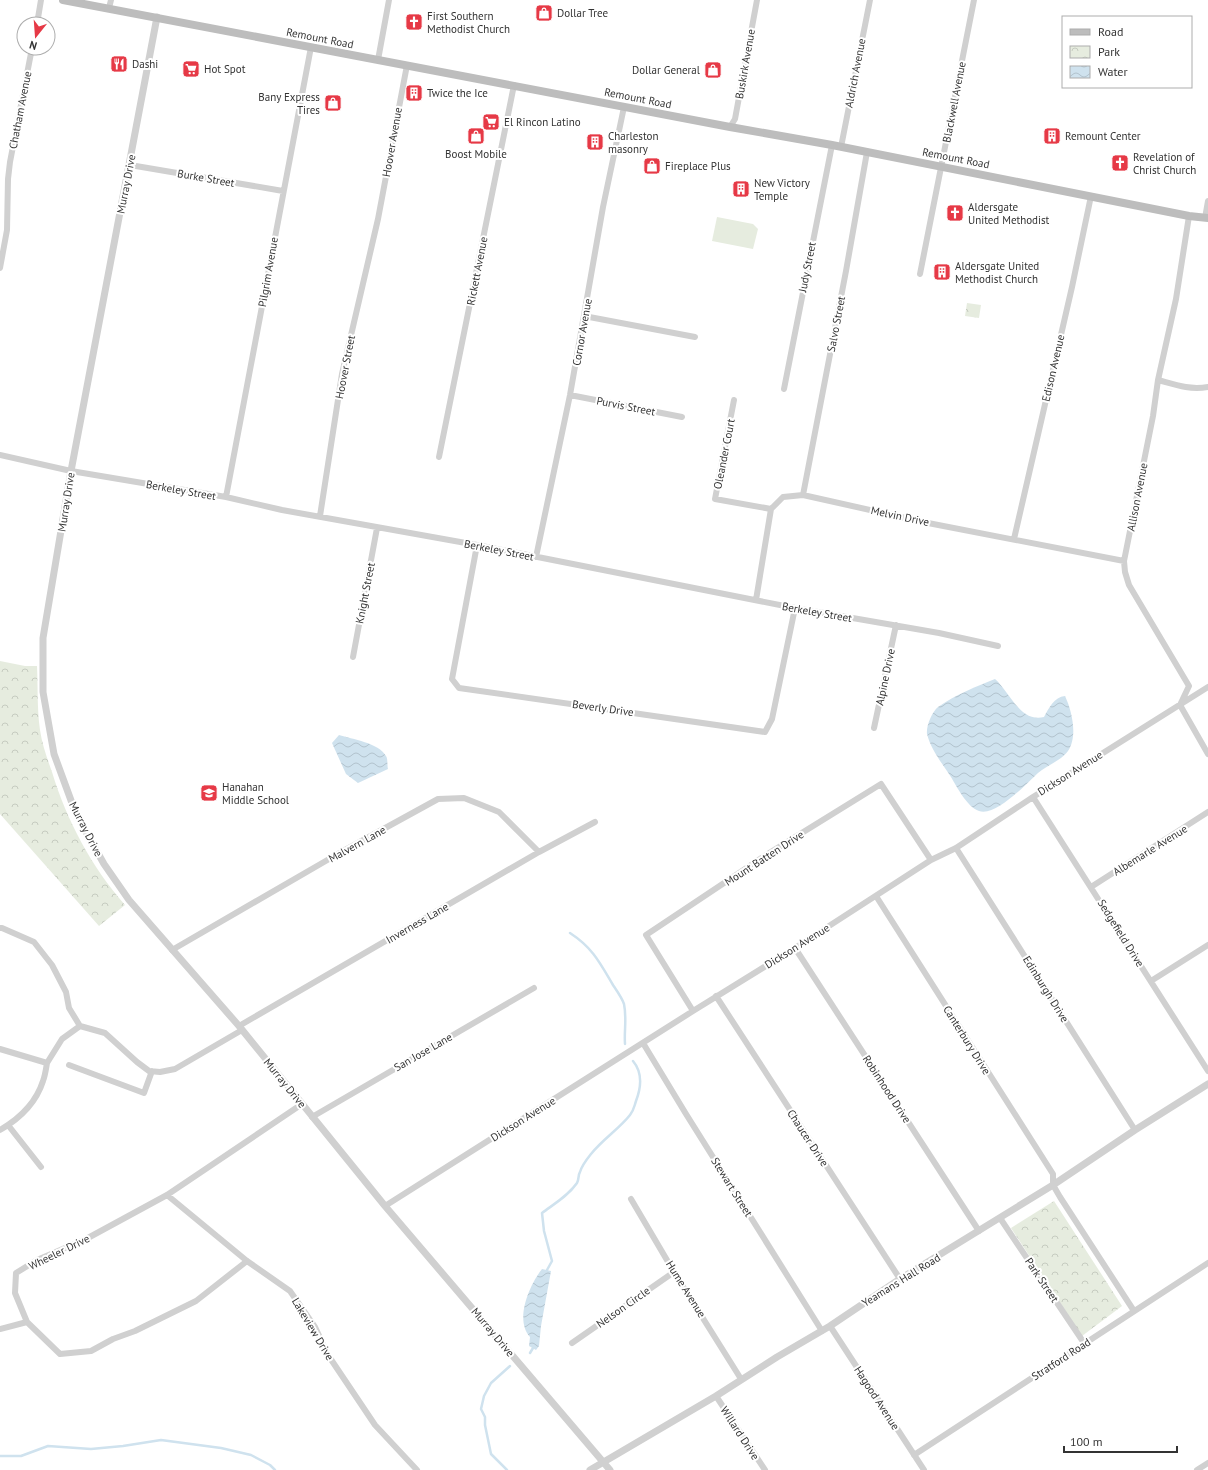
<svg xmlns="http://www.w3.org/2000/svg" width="1208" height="1470" font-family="'PT Sans',sans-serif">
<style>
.grass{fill:#e6ecdf}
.park{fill:url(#park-crowns)}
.water{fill:url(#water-waves)}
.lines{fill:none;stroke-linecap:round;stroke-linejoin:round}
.stream{stroke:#cfe2ee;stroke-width:2.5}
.minor{stroke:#d0d0d0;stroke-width:6}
.tertiary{stroke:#d0d0d0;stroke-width:7}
.secondary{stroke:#bdbdbd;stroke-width:8}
.labels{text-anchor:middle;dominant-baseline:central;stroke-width:4;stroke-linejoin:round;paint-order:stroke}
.poi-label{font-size:11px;fill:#333;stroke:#fff;text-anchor:start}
.street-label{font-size:11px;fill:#333;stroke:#fff}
</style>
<defs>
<pattern id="park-crowns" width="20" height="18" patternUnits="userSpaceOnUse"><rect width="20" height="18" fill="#e6ecdf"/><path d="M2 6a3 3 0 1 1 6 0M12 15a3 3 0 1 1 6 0" fill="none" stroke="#c6cbc0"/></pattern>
<pattern id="water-waves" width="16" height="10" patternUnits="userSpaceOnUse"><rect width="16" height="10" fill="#cfe2ee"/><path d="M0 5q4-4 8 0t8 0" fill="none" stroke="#b2c2cd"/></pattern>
</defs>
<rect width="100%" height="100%" fill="#fff"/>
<path class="grass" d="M717 217 753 224 758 229 753 249 712 241Z"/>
<path class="park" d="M967 303 981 305 979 318 965 316Z
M0 661 25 666H37C38 687 37 709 40 730 42 744 47 758 52 772 67 821 91 866 125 905L99 926 0 814Z
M1054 1201 1122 1306 1082 1336 1011 1228Z"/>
<path class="water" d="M995 679C1010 692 1020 723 1044 717 1049 708 1054 697 1065 696 1072 711 1078 736 1068 751 1062 760 1046 766 1038 773 1027 783 996 817 979 811 967 807 957 787 951 777 942 763 931 750 927 734 926 726 932 712 938 707 955 695 977 686 995 679Z
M339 735C352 739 379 743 386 756 388 759 387 765 388 769L358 783 346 774 332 743Z
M542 1269 551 1271 541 1326 539 1346 536 1350 529 1346 530 1337C514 1320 530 1284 542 1269Z"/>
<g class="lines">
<path class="stream" d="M570 933C593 948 600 963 613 985 617 991 622 998 624 1004 627 1018 624 1031 625 1044
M547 1270 552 1261 544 1231 542 1213C554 1204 568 1196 577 1183 579 1180 578 1175 580 1172 582 1165 587 1159 591 1154 603 1139 619 1129 630 1115 634 1110 634 1107 636 1101 641 1088 643 1073 633 1061
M530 1353 533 1348
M0 1456H21L48 1446 91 1449 123 1446 161 1440 221 1448 251 1455 270 1465 275 1470
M507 1470 491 1454 485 1425V1417L481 1409 484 1396 491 1383 510 1366"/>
<path class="minor" d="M109 8 111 0
M37 24 41 0
M378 60 389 0
M730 127 735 119 757 0
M841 147 870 0
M130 165 283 191
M1189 216 1176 299 1158 380 1153 416 1124 561 1125 572 1129 585 1189 686 1180 705 1208 754
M1205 218 1208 201
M0 268 7 230 8 179 10 162 32 48
M920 274 974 0
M584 316 695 337
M1158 380C1176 385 1189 390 1208 387
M784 389 832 145
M570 395 682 417
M734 400 715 499 771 509
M0 455 71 471 226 497 282 510 477 545 795 608 939 633 998 646
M439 457 514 85
M803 495 846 271 867 152
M226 497 311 47
M320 516 342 374 378 219 407 65
M1014 539 1072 287 1091 196
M477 545 452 679 459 688 765 732 772 719 795 608
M536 557 570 395 603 207 624 107
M756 600 771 509 783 497 803 495 928 523 1124 561
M353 657 377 528
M874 728 896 625
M1033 797 1208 1071
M956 848 1135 1130
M1091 887 1208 812
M876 896 1053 1174V1185L1060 1197 1134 1311
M0 928H2L34 942 52 965 66 992 69 1008 80 1026 105 1033 137 1062 149 1071 160 1072 175 1069 242 1030
M795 948 979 1231
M172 950 336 855 438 799 464 798 499 812 539 852
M1151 981 1208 945
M716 996 900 1279
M693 1011 646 935 763 857 881 784 931 860
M239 1026 539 852 595 822
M643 1043 686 1114 822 1331
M0 1049 47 1063C46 1069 45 1076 43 1081 36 1103 19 1119 0 1130
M47 1063 62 1039 80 1026
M69 1065 144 1093 152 1071
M312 1117 534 988
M8 1125 41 1167
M167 1195 247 1261 290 1291 315 1327 328 1355 375 1425 417 1470
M631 1199 674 1272 741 1379
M385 1206 693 1011 795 948 931 860 956 848 1033 797 1208 687
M1000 1218 1084 1343
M247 1261 196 1301 135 1331 113 1339 91 1351 60 1354 27 1322 15 1293 16 1273 37 1260 86 1239 167 1195 302 1104
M830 1326 924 1470
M0 1329 27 1322
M572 1343 674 1272
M716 1396 765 1470
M914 1455 1208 1263
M1197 1470 1208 1463"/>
<path class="tertiary" d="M157 17 71 471 43 638V692L54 754 76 814 104 864 129 900 239 1026 385 1206 610 1470
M590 1470 716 1396 777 1357 830 1326 900 1279 1053 1185 1135 1130 1208 1084"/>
<path class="secondary" d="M63 0 730 127 832 145 1189 216 1208 218"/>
</g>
<defs>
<g id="shop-square" transform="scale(0.9)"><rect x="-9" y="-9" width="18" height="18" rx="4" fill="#e63946" stroke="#fff"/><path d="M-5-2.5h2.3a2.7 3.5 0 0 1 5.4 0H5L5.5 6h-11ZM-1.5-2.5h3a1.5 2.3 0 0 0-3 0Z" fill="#fff"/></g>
<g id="church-square" transform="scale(0.9)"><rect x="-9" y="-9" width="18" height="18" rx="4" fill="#e63946" stroke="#fff"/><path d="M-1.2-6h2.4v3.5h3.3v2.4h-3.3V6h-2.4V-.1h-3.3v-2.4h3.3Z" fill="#fff"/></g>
<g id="restaurant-square" transform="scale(0.9)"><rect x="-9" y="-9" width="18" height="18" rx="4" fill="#e63946" stroke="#fff"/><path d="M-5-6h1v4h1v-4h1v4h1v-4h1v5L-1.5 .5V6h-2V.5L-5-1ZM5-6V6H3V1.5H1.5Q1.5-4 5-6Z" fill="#fff"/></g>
<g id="supermarket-square" transform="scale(0.9)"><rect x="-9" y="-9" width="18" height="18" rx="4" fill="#e63946" stroke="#fff"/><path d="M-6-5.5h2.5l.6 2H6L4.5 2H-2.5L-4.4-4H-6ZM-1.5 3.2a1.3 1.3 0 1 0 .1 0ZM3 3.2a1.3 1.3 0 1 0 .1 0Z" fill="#fff"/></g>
<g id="building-square" transform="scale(0.9)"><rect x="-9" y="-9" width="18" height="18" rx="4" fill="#e63946" stroke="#fff"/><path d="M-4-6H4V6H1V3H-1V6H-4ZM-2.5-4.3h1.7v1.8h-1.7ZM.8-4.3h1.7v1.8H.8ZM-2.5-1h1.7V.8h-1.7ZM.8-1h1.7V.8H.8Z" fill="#fff"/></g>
<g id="school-square" transform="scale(0.9)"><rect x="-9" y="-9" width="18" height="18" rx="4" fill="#e63946" stroke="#fff"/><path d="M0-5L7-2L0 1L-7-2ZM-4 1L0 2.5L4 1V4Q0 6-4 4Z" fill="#fff"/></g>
</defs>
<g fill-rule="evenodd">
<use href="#shop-square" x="544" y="13"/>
<use href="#church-square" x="414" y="22"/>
<use href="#restaurant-square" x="119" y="64"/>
<use href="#supermarket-square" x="191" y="69"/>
<use href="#shop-square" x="713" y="70"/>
<use href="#building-square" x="414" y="93"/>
<use href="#shop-square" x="333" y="103"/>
<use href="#supermarket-square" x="491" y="122"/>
<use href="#shop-square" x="476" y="136"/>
<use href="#building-square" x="1052" y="136"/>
<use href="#building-square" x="595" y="142"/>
<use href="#church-square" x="1120" y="163"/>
<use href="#shop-square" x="652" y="166"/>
<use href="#building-square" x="741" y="189"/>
<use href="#church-square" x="955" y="213"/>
<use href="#building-square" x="942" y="272"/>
<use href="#school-square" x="209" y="793"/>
</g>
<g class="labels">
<g class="poi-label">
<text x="557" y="13">Dollar Tree</text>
<text x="427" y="16">First Southern<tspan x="427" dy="13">Methodist Church</tspan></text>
<text x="132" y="64">Dashi</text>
<text x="204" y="69">Hot Spot</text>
<text x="700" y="70" text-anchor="end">Dollar General</text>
<text x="427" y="93">Twice the Ice</text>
<text x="320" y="97" text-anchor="end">Bany Express<tspan x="320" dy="13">Tires</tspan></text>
<text x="504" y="122">El Rincon Latino</text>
<text x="608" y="136">Charleston<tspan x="608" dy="13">masonry</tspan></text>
<text x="1065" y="136">Remount Center</text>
<text x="476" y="154" text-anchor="middle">Boost Mobile</text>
<text x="1133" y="157">Revelation of<tspan x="1133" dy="13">Christ Church</tspan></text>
<text x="665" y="166">Fireplace Plus</text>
<text x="754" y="183">New Victory<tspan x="754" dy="13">Temple</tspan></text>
<text x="968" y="207">Aldersgate<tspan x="968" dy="13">United Methodist</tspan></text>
<text x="955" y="266">Aldersgate United<tspan x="955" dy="13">Methodist Church</tspan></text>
<text x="222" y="787">Hanahan<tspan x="222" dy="13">Middle School</tspan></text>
</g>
<g class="street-label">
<text transform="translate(320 38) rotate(11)">Remount Road</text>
<text transform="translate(745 64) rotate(-80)">Buskirk Avenue</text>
<text transform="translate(855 73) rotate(-79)">Aldrich Avenue</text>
<text transform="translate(638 98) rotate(11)">Remount Road</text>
<text transform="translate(954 102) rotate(-79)">Blackwell Avenue</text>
<text transform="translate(20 110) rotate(-79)">Chatham Avenue</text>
<text transform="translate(392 142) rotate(-80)">Hoover Avenue</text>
<text transform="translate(956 158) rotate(11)">Remount Road</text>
<text transform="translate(206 178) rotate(10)">Burke Street</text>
<text transform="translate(126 184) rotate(-79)">Murray Drive</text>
<text transform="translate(807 267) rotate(-79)">Judy Street</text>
<text transform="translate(477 271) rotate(-79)">Rickett Avenue</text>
<text transform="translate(268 272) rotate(-80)">Pilgrim Avenue</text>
<text transform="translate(836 324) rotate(-79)">Salvo Street</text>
<text transform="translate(582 332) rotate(-80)">Cornor Avenue</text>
<text transform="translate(345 367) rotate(-79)">Hoover Street</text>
<text transform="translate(1053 368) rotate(-77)">Edison Avenue</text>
<text transform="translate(626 406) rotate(11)">Purvis Street</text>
<text transform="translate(724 454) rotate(-79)">Oleander Court</text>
<text transform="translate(181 490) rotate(10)">Berkeley Street</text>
<text transform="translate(1137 497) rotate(-79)">Allison Avenue</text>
<text transform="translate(66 502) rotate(-81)">Murray Drive</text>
<text transform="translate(900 516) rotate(12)">Melvin Drive</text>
<text transform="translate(499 550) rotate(11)">Berkeley Street</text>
<text transform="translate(365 593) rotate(-79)">Knight Street</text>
<text transform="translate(817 612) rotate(10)">Berkeley Street</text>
<text transform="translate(885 677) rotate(-78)">Alpine Drive</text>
<text transform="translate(603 708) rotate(8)">Beverly Drive</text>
<text transform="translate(1070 773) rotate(-32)">Dickson Avenue</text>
<text transform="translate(86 829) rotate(63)">Murray Drive</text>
<text transform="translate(357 844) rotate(-29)">Malvern Lane</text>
<text transform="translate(1150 850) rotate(-32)">Albemarle Avenue</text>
<text transform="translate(764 858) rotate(-33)">Mount Batten Drive</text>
<text transform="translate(417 923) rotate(-30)">Inverness Lane</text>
<text transform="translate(1121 933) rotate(58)">Sedgefield Drive</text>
<text transform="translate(797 946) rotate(-32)">Dickson Avenue</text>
<text transform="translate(1046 989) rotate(58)">Edinburgh Drive</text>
<text transform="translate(967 1040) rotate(58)">Canterbury Drive</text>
<text transform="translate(423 1052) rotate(-30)">San Jose Lane</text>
<text transform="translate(285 1083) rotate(51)">Murray Drive</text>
<text transform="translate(887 1089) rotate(57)">Robinhood Drive</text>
<text transform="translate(523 1119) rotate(-32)">Dickson Avenue</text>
<text transform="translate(808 1138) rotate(57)">Chaucer Drive</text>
<text transform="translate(732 1187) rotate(58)">Stewart Street</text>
<text transform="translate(59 1252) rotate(-26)">Wheeler Drive</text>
<text transform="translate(901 1280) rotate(-32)">Yeamans Hall Road</text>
<text transform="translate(1042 1280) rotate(56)">Park Street</text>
<text transform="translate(686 1289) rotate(58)">Hume Avenue</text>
<text transform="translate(623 1307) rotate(-35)">Nelson Circle</text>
<text transform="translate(313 1329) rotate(59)">Lakeview Drive</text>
<text transform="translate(493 1332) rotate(50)">Murray Drive</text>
<text transform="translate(1061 1359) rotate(-33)">Stratford Road</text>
<text transform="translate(877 1398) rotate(57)">Hagood Avenue</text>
<text transform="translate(740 1433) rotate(57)">Willard Drive</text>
</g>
</g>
<rect x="1062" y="16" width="130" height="72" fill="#ffffff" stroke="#adadad"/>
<rect x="1070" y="29" width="20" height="6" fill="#bdbdbd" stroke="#adadad"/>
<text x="1098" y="36" font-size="12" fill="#333333">Road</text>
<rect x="1070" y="46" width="20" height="12" fill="url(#park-crowns)" stroke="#adadad"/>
<text x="1098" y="56" font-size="12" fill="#333333">Park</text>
<rect x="1070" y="66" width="20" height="12" fill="url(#water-waves)" stroke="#adadad"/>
<text x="1098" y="76" font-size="12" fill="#333333">Water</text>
<g transform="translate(36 36) rotate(197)"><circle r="19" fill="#ffffff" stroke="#adadad"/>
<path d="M0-3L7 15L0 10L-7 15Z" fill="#e63946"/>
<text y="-6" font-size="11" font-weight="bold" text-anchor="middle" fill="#333333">N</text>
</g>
<path d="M1064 1446v6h113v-6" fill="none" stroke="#333333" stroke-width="2"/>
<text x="1070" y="1446" font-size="12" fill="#333333" stroke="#ffffff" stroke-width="3" paint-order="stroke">100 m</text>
</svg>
